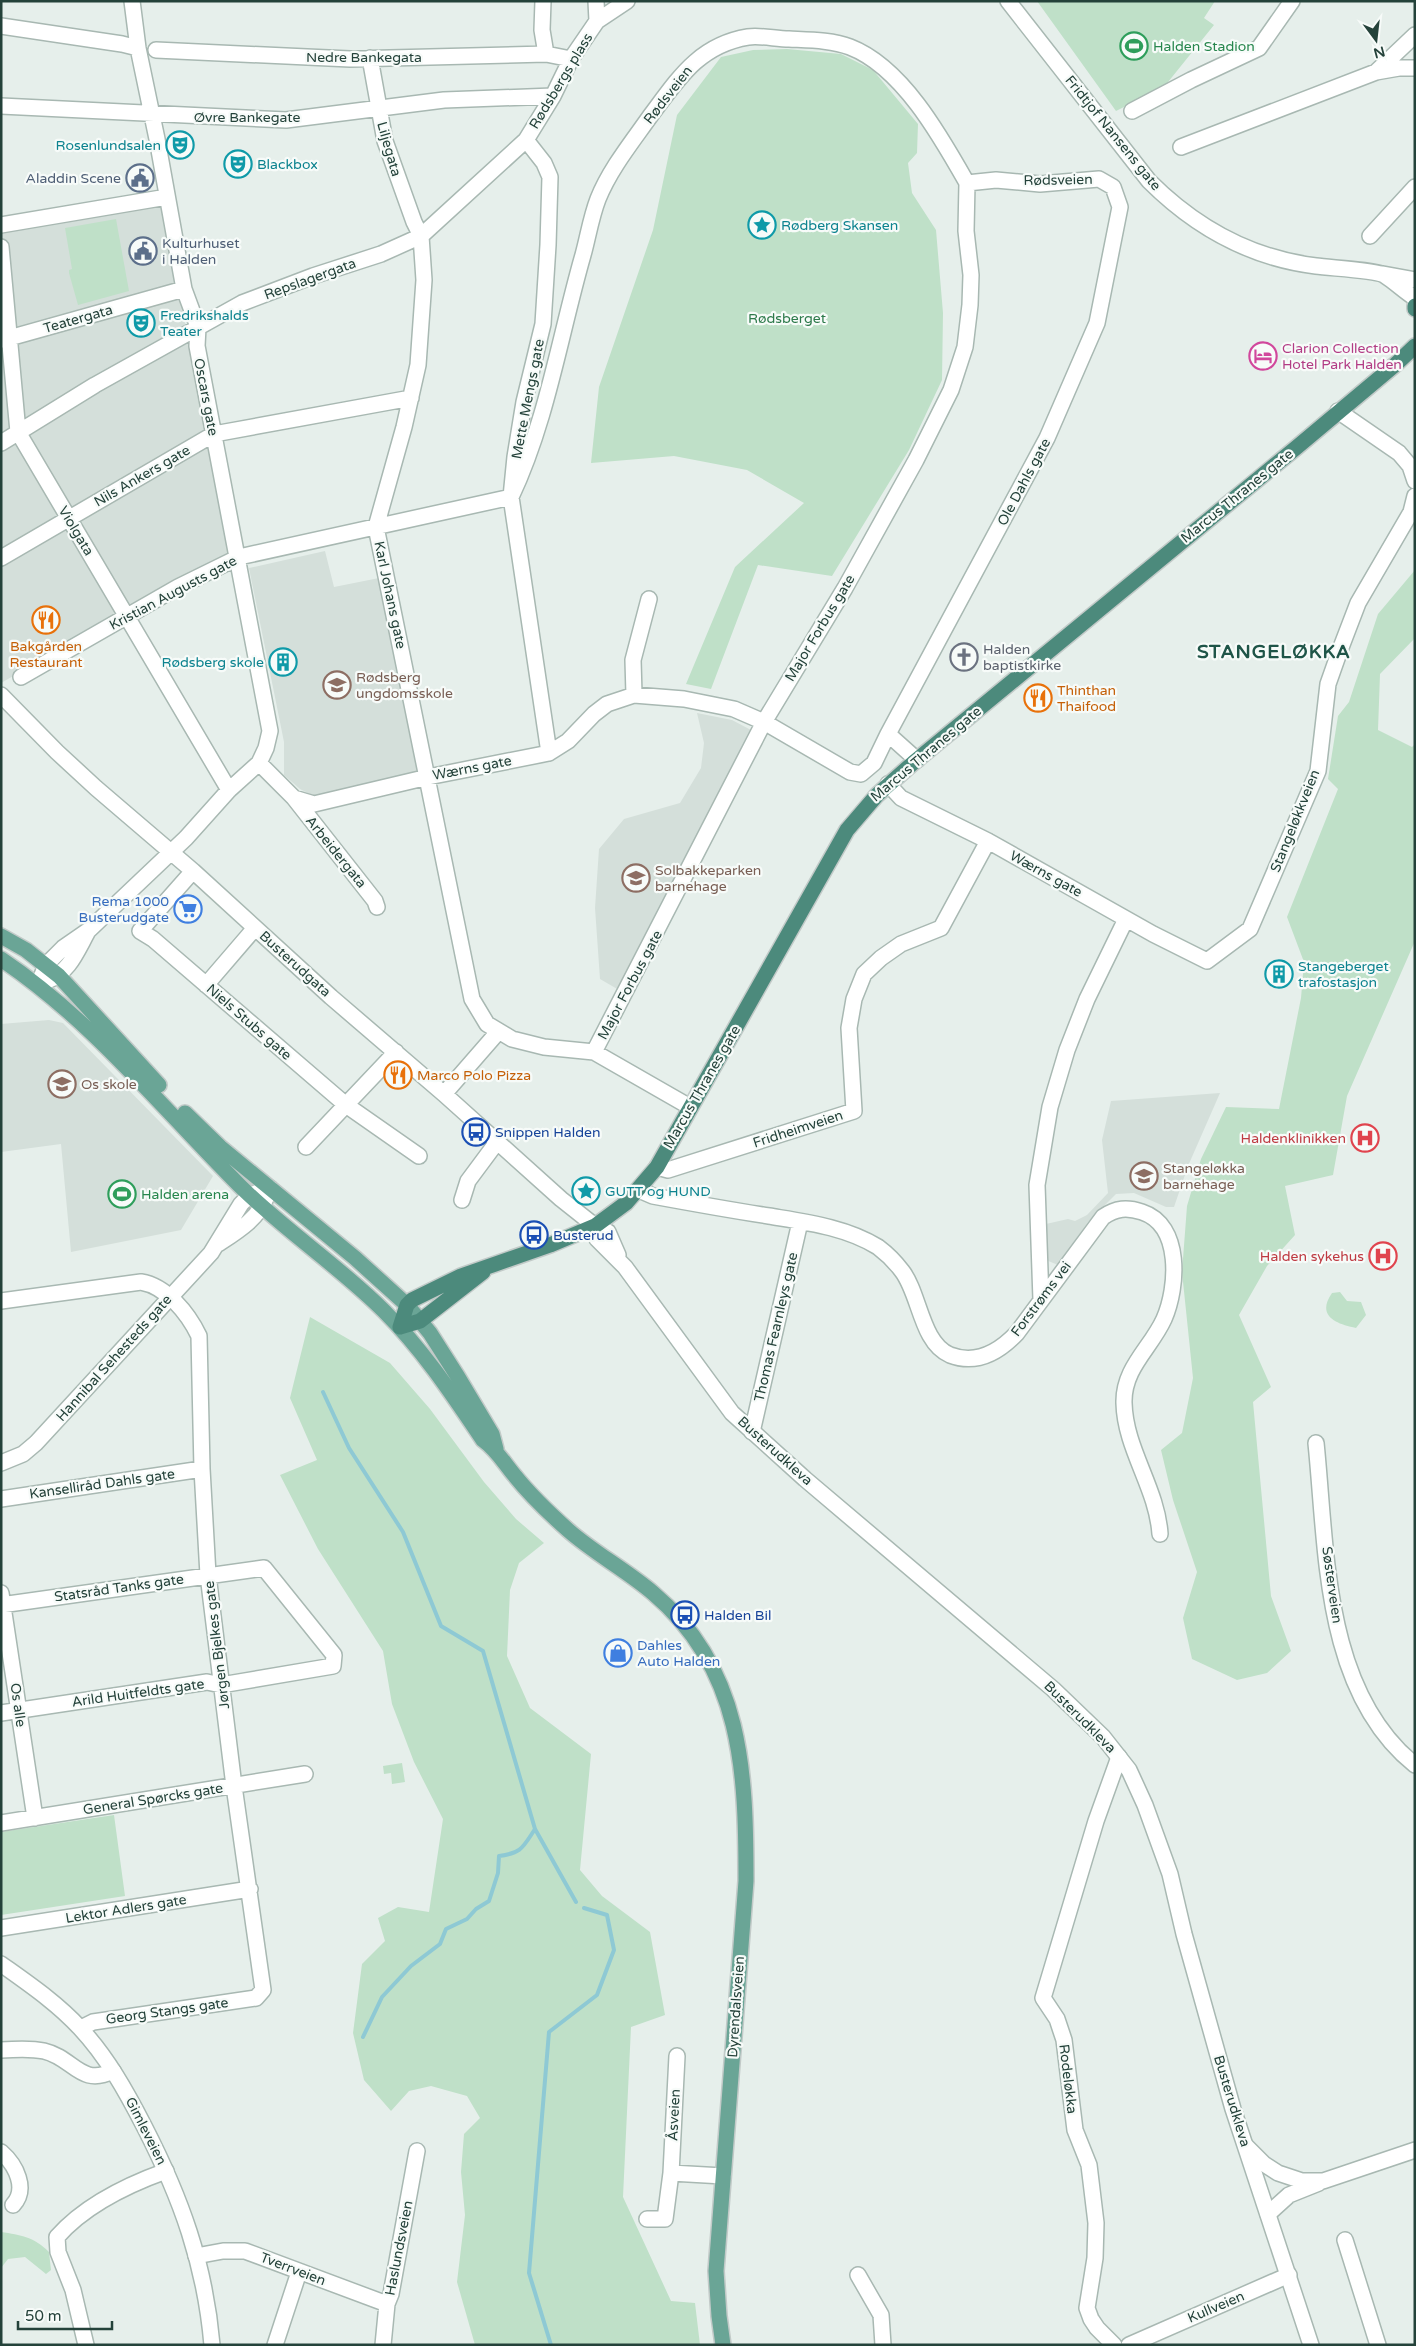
<svg xmlns="http://www.w3.org/2000/svg" width="1416" height="2346" font-family="'Varela Round',sans-serif">
<style>
.built{fill:#d4dfda}
.green{fill:#bfe0c8}
.lines{fill:none;stroke-linecap:round;stroke-linejoin:round}
.stream{stroke:#8ec9d4;stroke-width:4}
.minor-casing{stroke:#a8b8b2;stroke-width:18}
.tertiary-casing{stroke:#a8b8b2;stroke-width:18}
.primary-casing{stroke:#c2cac8;stroke-width:18}
.trunk-casing{stroke:#c2cac8;stroke-width:18}
.minor{stroke:#fff;stroke-width:15}
.tertiary{stroke:#fff;stroke-width:15}
.primary{stroke:#6aa596;stroke-width:15}
.trunk{stroke:#4c8a7c;stroke-width:15}
.labels{text-anchor:middle;dominant-baseline:central;stroke-width:4.5;stroke-linejoin:round;paint-order:stroke}
.leisure-label{font-size:14px;fill:#27864d;stroke:#f7fbf9;text-anchor:start}
.street-label{font-size:14px;fill:#24423a;stroke:#f7fbf9}
.culture-label{font-size:14px;fill:#0d838f;stroke:#f7fbf9;text-anchor:start}
.service-label{font-size:14px;fill:#4e5e75;stroke:#f7fbf9;text-anchor:end}
.park-label{font-size:14px;fill:#2d7a4b;stroke:#f7fbf9}
.hotel-label{font-size:14px;fill:#b23c85;stroke:#f7fbf9;text-anchor:start}
.food-label{font-size:14px;fill:#c56008;stroke:#f7fbf9;text-anchor:start}
.worship-label{font-size:14px;fill:#5b616d;stroke:#f7fbf9;text-anchor:start}
.education-label{font-size:14px;fill:#785e54;stroke:#f7fbf9;text-anchor:start}
.shop-label{font-size:14px;fill:#366cbe;stroke:#f7fbf9;text-anchor:end}
.transit-label{font-size:14px;fill:#164399;stroke:#f7fbf9;text-anchor:start}
.health-label{font-size:14px;fill:#be3a42;stroke:#f7fbf9;text-anchor:end}
.district-label{font-size:19px;font-weight:bold;letter-spacing:1px;fill:#1f5548;stroke:#f7fbf9}
</style>
<rect width="100%" height="100%" fill="#e6efeb"/>
<path class="built" d="M162 205 230 552 1 683V228Z
M325 551 334 587 379 578 421 771 318 798 300 789 284 775V742L249 568Z
M697 713 732 720 751 730 619 990 600 979 595 908 599 849 624 819 680 803 701 768 704 743Z
M49 1020 63 1023 213 1176 181 1230 71 1252 61 1144 1 1152V1024Z
M1220 1093 1188 1166 1174 1207H1166L1134 1193 1116 1194 1088 1222 1058 1265 1046 1260V1224L1068 1219 1075 1221 1087 1215 1108 1193 1102 1140 1111 1101Z"/>
<path class="green" d="M1037 1H1215L1204 18 1214 25 1164 87 1116 111Z
M787 49 841 54 873 70 918 124 917 153 908 163 912 193 936 230 943 313 942 380 909 450 832 576 758 565 711 689 686 684 735 567 804 503 747 470 674 456 591 463 599 387 653 230 677 115 721 57 753 50Z
M116 219 129 291 78 305 69 273V270L72 269 65 228Z
M1415 570V638L1380 674 1378 730 1412 747 1415 744V941L1347 1096 1333 1175 1285 1186 1295 1235 1267 1266 1239 1315 1271 1387 1253 1402 1271 1596 1291 1651 1267 1673 1237 1680 1192 1659 1183 1618 1197 1572 1173 1500 1161 1450 1182 1433 1193 1378 1182 1272 1187 1206 1201 1159 1226 1107 1279 1109 1301 998 1304 962 1287 917 1338 789 1328 779 1338 716 1349 702 1378 614Z
M1340 1292 1347 1301 1361 1302 1366 1315 1356 1328C1336 1324 1316 1316 1332 1293Z
M310 1317 390 1363 430 1409 484 1482 516 1519 544 1543 519 1563 510 1590 507 1656 530 1708 591 1754 580 1870 602 1896 650 1932 665 2015 631 2027 623 2197 671 2301 695 2303 700 2345H475L457 2282 465 2215 461 2172 464 2134 480 2118 467 2096 431 2086 409 2091 391 2111 364 2080 353 2033 362 1964 385 1941 378 1918 398 1907 429 1912 443 1819 414 1762 392 1704 383 1651 318 1549 280 1475 317 1460 290 1398Z
M402 1763 405 1782 392 1784 391 1773 384 1774 383 1766Z
M114 1815 125 1896 1 1915V1832Z
M1 2232C21 2235 34 2237 49 2252L51 2270 46 2274 25 2257 8 2259 1 2268Z"/>
<g class="lines">
<path class="stream" d="M323 1392 349 1448 403 1532 441 1626 483 1651 535 1829 576 1902
M363 2037 382 1997 411 1966 440 1944 446 1929 467 1919 476 1909 489 1901 498 1873 499 1856C522 1853 523 1847 535 1829
M551 2345 529 2273 549 2032 597 1995 614 1950 607 1915 584 1908"/>
<g class="minor-casing">
<path id="minor" d="M132 1 138 48 157 139 184 289 198 327 197 346 270 731 266 748 259 763
M543 1 542 30 546 54
M596 1 597 21
M1 26 122 44 138 48
M156 50 350 59 546 54 571 59
M370 58 385 141 414 222 421 236 424 280 418 365 404 427 376 527 472 999 487 1024 512 1039 544 1047 594 1052 690 1107
M1376 72 1415 35
M1 106 286 120 444 100 553 96
M1132 111 1191 80 1259 48 1292 1
M526 140 544 163 550 177 548 245 543 324 524 402 515 457 511 497 549 753
M1181 147 1376 72 1399 68H1415
M1 225 167 197
M1370 236 1415 187
M1 247 18 432 229 790
M2 340 184 289
M1338 411 1399 453 1410 466 1415 481
M1 443 95 385 242 303 313 276 381 254 421 236 526 140 553 96 571 59 597 21 627 1
M1 558 214 434 411 398
M21 677 178 587 239 557 511 497C547 421 560 335 583 255 588 237 591 217 598 199 610 169 632 142 651 115 678 79 699 45 748 37 760 35 776 39 789 39 809 40 832 40 850 47 902 67 941 137 967 183
M1 695 57 752 96 788 193 871 331 997 444 1094 561 1199 595 1226
M634 695 633 660 649 599
M917 760 888 734 1047 438 1097 323 1120 207 1113 187 1099 179 1040 184 996 180 967 183
M888 784 901 798 988 841 1153 934 1207 961 1250 929 1318 771 1328 684 1340 650 1358 603 1411 512 1415 496
M294 798 314 804 428 777 549 753 568 741 594 714 607 704 634 695 684 699 734 709 764 722 850 772 861 774 874 763 888 734
M193 871 140 931 153 939 346 1105 419 1156
M47 981C69 972 76 953 87 933
M38 985 46 965 63 948 89 930 186 838 229 790 259 763 294 798 375 901 377 907
M206 985 255 928
M594 1052 764 722 845 588 916 460 951 390 965 347 970 305 971 275 966 231 967 183
M444 1094 498 1032
M306 1147 396 1052
M657 1167 668 1170 854 1111 849 1028 854 999 864 974 881 958 901 944 941 928 988 841
M639 1190 653 1196C691 1203 730 1210 769 1216 805 1222 846 1227 878 1247 886 1253 896 1263 902 1271 920 1294 921 1343 950 1355 976 1365 999 1352 1017 1333L1103 1217C1116 1208 1127 1207 1142 1212 1182 1225 1178 1287 1164 1319 1151 1348 1123 1368 1124 1403 1125 1449 1157 1488 1160 1534
M462 1200 468 1181 497 1142
M1041 1300 1037 1185 1050 1107 1067 1050 1087 999 1126 919
M1 1301 141 1282C166 1286 188 1313 199 1336L202 1469 208 1575 234 1786 263 1990 256 1998 93 2022 81 2028
M752 1432 800 1222
M1316 1443C1327 1550 1323 1691 1415 1765
M1 1499 202 1469
M1 1593 35 1818
M1 1605 264 1568 334 1655 333 1666 221 1685 207 1682 1 1713
M1 1823 305 1774
M1 1928 250 1889
M1 2050C15 2049 31 2048 44 2051 74 2058 80 2087 113 2071
M677 2056 671 2173 723 2176
M1246 2146 1264 2164 1278 2173 1302 2181H1323L1415 2150
M1 2152C16 2165 28 2189 13 2205
M1268 2214 1289 2195 1319 2183
M647 2219H665L671 2173
M1345 2240 1378 2345
M196 2256 223 2251H245L387 2304
M858 2275 881 2315 883 2345
M86 2345 73 2290 58 2252 57 2237C85 2205 127 2185 166 2171
M275 2345 299 2272
M383 2345 387 2304 391 2294 417 2151
M1114 2345 1097 2328 1091 2319 1087 2308 1095 2258 1096 2223 1089 2165 1075 2130 1064 2040 1057 2019 1043 1998 1096 1821 1119 1757
M1129 2345 1289 2275"/>
</g>
<g class="tertiary-casing">
<path id="tertiary" d="M1008 1 1149 181C1195 227 1251 258 1316 266 1330 268 1375 270 1384 275 1395 282 1404 291 1415 298
M1383 274 1415 280
M595 1226 597 1239 625 1267 732 1413 805 1479 1053 1689 1103 1737 1129 1770 1145 1805 1170 1874 1184 1934 1233 2109 1311 2345
M595 1226 608 1232 618 1255
M218 1244C238 1231 258 1219 267 1196
M1 1463 23 1454 36 1443 211 1253 241 1204 250 1195 270 1188
M1 1964C29 1984 57 2003 80 2028 107 2057 126 2091 144 2126 181 2198 205 2264 212 2345"/>
</g>
<g class="primary-casing">
<path id="primary" d="M1 936 26 950 59 976 159 1085
M1 959C92 1020 162 1108 239 1185 284 1230 339 1266 384 1311 423 1350 452 1394 483 1440 497 1450 504 1463 515 1476 531 1496 549 1513 568 1530 594 1553 626 1570 653 1593 743 1669 746 1773 746 1881L716 2271 719 2316 723 2345
M185 1113 220 1147 355 1258 407 1305 430 1333 458 1377 492 1434 496 1449"/>
</g>
<g class="trunk-casing">
<path id="trunk" d="M1415 306V309
M400 1327 407 1305 412 1300 461 1276 550 1245 595 1226 626 1203 657 1167 847 830 877 795 913 763 1297 447 1396 364 1415 346
M400 1327 420 1321 483 1272"/>
</g>
<use href="#minor" class="minor"/>
<use href="#tertiary" class="tertiary"/>
<use href="#primary" class="primary"/>
<use href="#trunk" class="trunk"/>
</g>
<defs>
<g id="stadium-ring" transform="scale(1.4375)"><circle r="9.5" fill="#f7fbf9" stroke="#2e9e5b" stroke-width="1.5"/><path d="M0-5a6.5 5 0 1 0 0 10a6.5 5 0 1 0 0-10ZM-3.5-1.8h7v3.6h-7Z" fill="#2e9e5b"/></g>
<g id="theatre-ring" transform="scale(1.4375)"><circle r="9.5" fill="#f7fbf9" stroke="#0f9aa8" stroke-width="1.5"/><path d="M-5-5.5Q0-4 5-5.5V0Q5 5 0 6Q-5 5-5 0ZM-3.3-2.5H-1v1.5H-3.3ZM1-2.5H3.3v1.5H1ZM-2.8 1Q0 5.5 2.8 1Z" fill="#0f9aa8"/></g>
<g id="civic-ring" transform="scale(1.4375)"><circle r="9.5" fill="#f7fbf9" stroke="#5c6f8a" stroke-width="1.5"/><path d="M-.6-6.5H3V-4.5H.6V-3L4-1V1h2V6H-6V1h2V-1L-.6-3ZM-1.2 2.5V6h2.4V2.5Z" fill="#5c6f8a"/></g>
<g id="sight-ring" transform="scale(1.4375)"><circle r="9.5" fill="#f7fbf9" stroke="#0f9aa8" stroke-width="1.5"/><path d="M0-6L1.8-2.2L6-1.7L2.9 1.2L3.7 5.4L0 3.3L-3.7 5.4L-2.9 1.2L-6-1.7L-1.8-2.2Z" fill="#0f9aa8"/></g>
<g id="hotel-ring" transform="scale(1.4375)"><circle r="9.5" fill="#f7fbf9" stroke="#d1479c" stroke-width="1.5"/><path d="M-6-4.5h1.5V1H6V5H4.5V3h-9V5H-6ZM-4 0a1.8 1.8 0 1 1 3.6 0ZM.5 0V-2.5h3Q6-2.5 6 0Z" fill="#d1479c"/></g>
<g id="restaurant-ring" transform="scale(1.4375)"><circle r="9.5" fill="#f7fbf9" stroke="#e8710a" stroke-width="1.5"/><path d="M-5-6h1v4h1v-4h1v4h1v-4h1v5L-1.5 .5V6h-2V.5L-5-1ZM5-6V6H3V1.5H1.5Q1.5-4 5-6Z" fill="#e8710a"/></g>
<g id="church-ring" transform="scale(1.4375)"><circle r="9.5" fill="#f7fbf9" stroke="#6b7280" stroke-width="1.5"/><path d="M-1.2-6h2.4v3.5h3.3v2.4h-3.3V6h-2.4V-.1h-3.3v-2.4h3.3Z" fill="#6b7280"/></g>
<g id="building-ring" transform="scale(1.4375)"><circle r="9.5" fill="#f7fbf9" stroke="#0f9aa8" stroke-width="1.5"/><path d="M-4-6H4V6H1V3H-1V6H-4ZM-2.5-4.3h1.7v1.8h-1.7ZM.8-4.3h1.7v1.8H.8ZM-2.5-1h1.7V.8h-1.7ZM.8-1h1.7V.8H.8Z" fill="#0f9aa8"/></g>
<g id="school-ring" transform="scale(1.4375)"><circle r="9.5" fill="#f7fbf9" stroke="#8d6e63" stroke-width="1.5"/><path d="M0-5L7-2L0 1L-7-2ZM-4 1L0 2.5L4 1V4Q0 6-4 4Z" fill="#8d6e63"/></g>
<g id="supermarket-ring" transform="scale(1.4375)"><circle r="9.5" fill="#f7fbf9" stroke="#3f7fe0" stroke-width="1.5"/><path d="M-6-5.5h2.5l.6 2H6L4.5 2H-2.5L-4.4-4H-6ZM-1.5 3.2a1.3 1.3 0 1 0 .1 0ZM3 3.2a1.3 1.3 0 1 0 .1 0Z" fill="#3f7fe0"/></g>
<g id="bus-ring" transform="scale(1.4375)"><circle r="9.5" fill="#f7fbf9" stroke="#1a4fb4" stroke-width="1.5"/><path d="M-5-6H5V4H4V6H2V4H-2V6H-4V4H-5ZM-3.5-4V0h7V-4ZM-3.5 1.2v1.5H-2V1.2ZM2 1.2v1.5H3.5V1.2Z" fill="#1a4fb4"/></g>
<g id="hospital-ring" transform="scale(1.4375)"><circle r="9.5" fill="#f7fbf9" stroke="#e0444e" stroke-width="1.5"/><path d="M-5-5h3v3.5h4V-5h3V5h-3V1.5h-4V5h-3Z" fill="#e0444e"/></g>
<g id="shop-ring" transform="scale(1.4375)"><circle r="9.5" fill="#f7fbf9" stroke="#3f7fe0" stroke-width="1.5"/><path d="M-5-2.5h2.3a2.7 3.5 0 0 1 5.4 0H5L5.5 6h-11ZM-1.5-2.5h3a1.5 2.3 0 0 0-3 0Z" fill="#3f7fe0"/></g>
</defs>
<g fill-rule="evenodd">
<use href="#stadium-ring" x="1134" y="46"/>
<use href="#theatre-ring" x="180" y="145"/>
<use href="#theatre-ring" x="238" y="164"/>
<use href="#civic-ring" x="140" y="178"/>
<use href="#sight-ring" x="762" y="225"/>
<use href="#civic-ring" x="143" y="251"/>
<use href="#theatre-ring" x="141" y="323"/>
<use href="#hotel-ring" x="1263" y="356"/>
<use href="#restaurant-ring" x="46" y="620"/>
<use href="#church-ring" x="964" y="657"/>
<use href="#building-ring" x="283" y="662"/>
<use href="#school-ring" x="337" y="685"/>
<use href="#restaurant-ring" x="1038" y="698"/>
<use href="#school-ring" x="636" y="878"/>
<use href="#supermarket-ring" x="188" y="909"/>
<use href="#building-ring" x="1279" y="974"/>
<use href="#restaurant-ring" x="398" y="1075"/>
<use href="#school-ring" x="62" y="1084"/>
<use href="#bus-ring" x="476" y="1132"/>
<use href="#hospital-ring" x="1365" y="1138"/>
<use href="#school-ring" x="1144" y="1176"/>
<use href="#sight-ring" x="586" y="1191"/>
<use href="#stadium-ring" x="122" y="1194"/>
<use href="#bus-ring" x="534" y="1235"/>
<use href="#hospital-ring" x="1383" y="1256"/>
<use href="#bus-ring" x="685" y="1615"/>
<use href="#shop-ring" x="618" y="1653"/>
</g>
<g class="labels">
<g class="leisure-label">
<text x="1153" y="46">Halden Stadion</text>
<text x="141" y="1194">Halden arena</text>
</g>
<g class="street-label">
<text x="364" y="57">Nedre Bankegata</text>
<text transform="translate(561 81) rotate(-59)">Rødsbergs plass</text>
<text transform="translate(668 95) rotate(-52)">Rødsveien</text>
<text x="247" y="117">Øvre Bankegate</text>
<text transform="translate(1113 133) rotate(51)">Fridtjof Nansens gate</text>
<text transform="translate(389 149) rotate(74)">Liljegata</text>
<text transform="translate(1058 180) rotate(-1)">Rødsveien</text>
<text transform="translate(310 279) rotate(-20)">Repslagergata</text>
<text transform="translate(78 319) rotate(-16)">Teatergata</text>
<text transform="translate(206 397) rotate(79)">Oscars gate</text>
<text transform="translate(528 399) rotate(-79)">Mette Mengs gate</text>
<text transform="translate(142 476) rotate(-30)">Nils Ankers gate</text>
<text transform="translate(1024 482) rotate(-62)">Ole Dahls gate</text>
<text transform="translate(1237 496) rotate(-39)">Marcus Thranes gate</text>
<text transform="translate(76 531) rotate(59)">Violgata</text>
<text transform="translate(173 593) rotate(-28)">Kristian Augusts gate</text>
<text transform="translate(390 595) rotate(78)">Karl Johans gate</text>
<text transform="translate(820 628) rotate(-59)">Major Forbus gate</text>
<text transform="translate(926 754) rotate(-40)">Marcus Thranes gate</text>
<text transform="translate(472 768) rotate(-11)">Wærns gate</text>
<text transform="translate(1295 821) rotate(-68)">Stangeløkkveien</text>
<text transform="translate(336 852) rotate(51)">Arbeidergata</text>
<text transform="translate(1046 874) rotate(29)">Wærns gate</text>
<text transform="translate(295 964) rotate(42)">Busterudgata</text>
<text transform="translate(630 985) rotate(-62)">Major Forbus gate</text>
<text transform="translate(249 1022) rotate(41)">Niels Stubs gate</text>
<text transform="translate(702 1087) rotate(-60)">Marcus Thranes gate</text>
<text transform="translate(798 1129) rotate(-18)">Fridheimveien</text>
<text transform="translate(1041 1299) rotate(-53)">Forstrøms vei</text>
<text transform="translate(776 1327) rotate(-77)">Thomas Fearnleys gate</text>
<text transform="translate(114 1358) rotate(-48)">Hannibal Sehesteds gate</text>
<text transform="translate(775 1451) rotate(42)">Busterudkleva</text>
<text transform="translate(102 1484) rotate(-8)">Kanselliråd Dahls gate</text>
<text transform="translate(1332 1585) rotate(82)">Søsterveien</text>
<text transform="translate(119 1588) rotate(-8)">Statsråd Tanks gate</text>
<text transform="translate(217 1645) rotate(-97)">Jørgen Bjelkes gate</text>
<text transform="translate(138 1693) rotate(-8)">Arild Huitfeldts gate</text>
<text transform="translate(18 1705) rotate(82)">Os alle</text>
<text transform="translate(1080 1717) rotate(45)">Busterudkleva</text>
<text transform="translate(153 1799) rotate(-9)">General Spørcks gate</text>
<text transform="translate(126 1909) rotate(-9)">Lektor Adlers gate</text>
<text transform="translate(736 2007) rotate(-86)">Dyrendalsveien</text>
<text transform="translate(167 2011) rotate(-8)">Georg Stangs gate</text>
<text transform="translate(1068 2079) rotate(83)">Rodeløkka</text>
<text transform="translate(1232 2101) rotate(73)">Busterudkleva</text>
<text transform="translate(674 2115) rotate(-87)">Åsveien</text>
<text transform="translate(146 2131) rotate(63)">Gimleveien</text>
<text transform="translate(399 2248) rotate(-79)">Haslundsveien</text>
<text transform="translate(293 2269) rotate(21)">Tverrveien</text>
<text transform="translate(1216 2307) rotate(-23)">Kullveien</text>
</g>
<g class="culture-label">
<text x="161" y="145" text-anchor="end">Rosenlundsalen</text>
<text x="257" y="164">Blackbox</text>
<text x="781" y="225">Rødberg Skansen</text>
<text x="160" y="315">Fredrikshalds<tspan x="160" dy="16">Teater</tspan></text>
<text x="264" y="662" text-anchor="end">Rødsberg skole</text>
<text x="1298" y="966">Stangeberget<tspan x="1298" dy="16">trafostasjon</tspan></text>
<text x="605" y="1191">GUTT og HUND</text>
</g>
<g class="service-label">
<text x="121" y="178">Aladdin Scene</text>
<text x="162" y="243" text-anchor="start">Kulturhuset<tspan x="162" dy="16">i Halden</tspan></text>
</g>
<g class="park-label">
<text x="787" y="318">Rødsberget</text>
</g>
<g class="hotel-label">
<text x="1282" y="348">Clarion Collection<tspan x="1282" dy="16">Hotel Park Halden</tspan></text>
</g>
<g class="food-label">
<text x="46" y="646" text-anchor="middle">Bakgården<tspan x="46" dy="16">Restaurant</tspan></text>
<text x="1057" y="690">Thinthan<tspan x="1057" dy="16">Thaifood</tspan></text>
<text x="417" y="1075">Marco Polo Pizza</text>
</g>
<g class="worship-label">
<text x="983" y="649">Halden<tspan x="983" dy="16">baptistkirke</tspan></text>
</g>
<g class="education-label">
<text x="356" y="677">Rødsberg<tspan x="356" dy="16">ungdomsskole</tspan></text>
<text x="655" y="870">Solbakkeparken<tspan x="655" dy="16">barnehage</tspan></text>
<text x="81" y="1084">Os skole</text>
<text x="1163" y="1168">Stangeløkka<tspan x="1163" dy="16">barnehage</tspan></text>
</g>
<g class="shop-label">
<text x="169" y="901">Rema 1000<tspan x="169" dy="16">Busterudgate</tspan></text>
<text x="637" y="1645" text-anchor="start">Dahles<tspan x="637" dy="16">Auto Halden</tspan></text>
</g>
<g class="transit-label">
<text x="495" y="1132">Snippen Halden</text>
<text x="553" y="1235">Busterud</text>
<text x="704" y="1615">Halden Bil</text>
</g>
<g class="health-label">
<text x="1346" y="1138">Haldenklinikken</text>
<text x="1364" y="1256">Halden sykehus</text>
</g>
<g class="district-label">
<text x="1274" y="652">STANGELØKKA</text>
</g>
</g>
<rect width="1416" height="2346" fill="none" stroke="#24423a" stroke-width="5"/>
<g transform="translate(1376 40) rotate(165)" stroke="#f7fbf9" stroke-width="4" paint-order="stroke">
<path d="M0-4L9 19L0 12L-9 19Z" fill="#24423a"/>
<text y="-8" font-size="14" font-weight="bold" text-anchor="middle" fill="#24423a">N</text>
</g>
<path d="M18 2321v8h94v-8" fill="none" stroke="#24423a" stroke-width="2.5"/>
<text x="25" y="2321" font-size="15" fill="#24423a" stroke="#f7fbf9" stroke-width="4" paint-order="stroke">50 m</text>
</svg>
